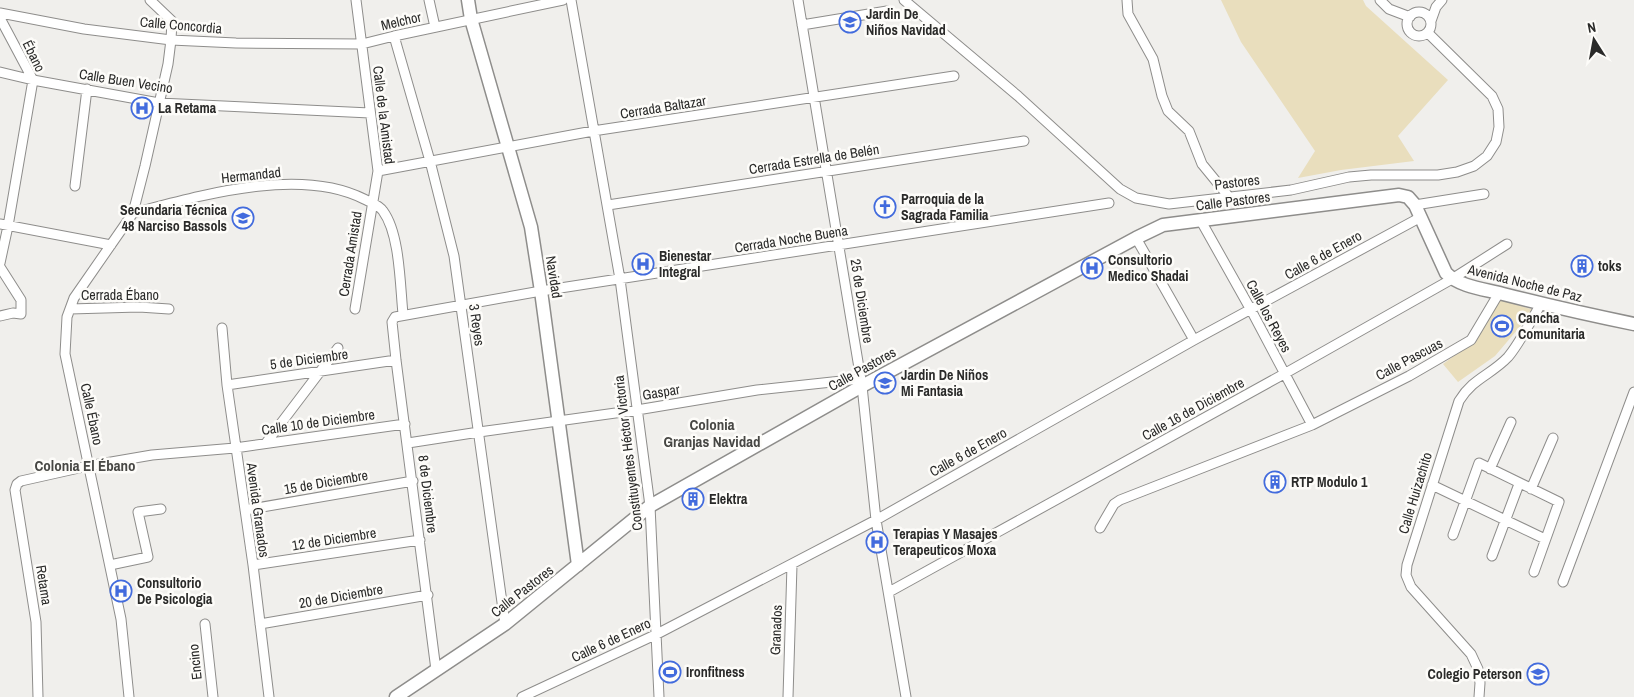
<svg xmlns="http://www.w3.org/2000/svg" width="1634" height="697" font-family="'Archivo Narrow',sans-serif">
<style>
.green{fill:#e9debd}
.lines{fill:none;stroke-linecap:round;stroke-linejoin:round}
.street-casing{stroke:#8e8d8b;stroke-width:11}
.secondary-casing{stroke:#8e8d8b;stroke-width:15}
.street{stroke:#fff;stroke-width:9}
.secondary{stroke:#fff;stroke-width:12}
.labels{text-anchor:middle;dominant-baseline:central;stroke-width:5;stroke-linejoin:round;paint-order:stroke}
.poi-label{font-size:14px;font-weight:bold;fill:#2a2a29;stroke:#fdfcf9;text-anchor:start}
.street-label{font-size:14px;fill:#2a2a29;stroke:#fdfcf9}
.neighbourhood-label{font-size:15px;font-weight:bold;fill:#474744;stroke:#fdfcf9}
</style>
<rect width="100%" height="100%" fill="#f0efec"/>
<path class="green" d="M1221 0H1363L1366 6 1448 80 1398 136 1414 161 1341 170 1298 178 1315 151 1241 42Z
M1498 299 1534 310 1495 356 1458 382 1443 364 1474 341Z"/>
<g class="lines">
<g class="street-casing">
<path id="street" d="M429 0 435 27
M571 0 620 279 650 506 659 697
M798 0 862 386 876 520 906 697
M904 0 1018 96 1120 189 1136 198 1169 204 1291 190 1349 177 1371 175H1438L1457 172 1474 166 1487 156 1496 142 1499 127 1498 109 1492 96 1428 33
M1127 0 1128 14 1153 59 1162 96 1168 111 1189 131 1202 164 1229 197
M1380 0 1389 9 1410 17
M1407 24a12 12 0 1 1 24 0a12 12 0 1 1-24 0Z
M0 13 84 29 171 40 236 43 362 44 394 36 563 0
M0 18 33 80 8 226 0 263
M1431 21 1436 7 1442 0
M802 25 887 11
M394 36 430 161 454 256 505 624
M0 72 33 80 159 103 370 113
M378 171 593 131 954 76
M75 186 87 89
M608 205 1024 141
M1415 205 1484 194
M133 213C199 196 299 166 364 199 370 202 379 205 383 211 400 234 400 285 403 314
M1201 221 1251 310 1312 425
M0 224 111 245
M1136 238 1194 340
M0 267 21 300V314L13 313 0 316
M70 309 139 307 169 309
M355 309 378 171 356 0
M222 328 227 385 253 565 269 697
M227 385 396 360
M266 443 338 348
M408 443 479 432 637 410 757 390 860 379
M1490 469 1511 422
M1432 485 1545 539
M1531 489 1553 438
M245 510 413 481
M1100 528 1114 504 1120 500 1312 425 1409 376 1471 340 1499 293
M1453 535 1479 463 1559 502 1534 572
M1492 556 1519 484
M110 565 148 557 138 512 161 509
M253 565 420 540
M1563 582 1634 392
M889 592 1284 374 1452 279 1507 244
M205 624 213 697
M260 624 428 595
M436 670 396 360 392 322 395 317 541 291 1109 203
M38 697 36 622 15 490 17 484 21 481 88 466 152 455 235 448 405 424
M129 697 121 619 65 354 67 317 74 298 133 213 145 166 168 64 171 40 172 21 150 0
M522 697 657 634 876 520 1194 340 1421 217
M788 697 792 565
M1479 697 1480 683 1478 669 1471 654 1411 587 1406 575 1407 565 1459 401C1473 378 1491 375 1508 357 1520 343 1531 320 1541 304"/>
</g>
<g class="secondary-casing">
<path id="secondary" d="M468 0 471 19 531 227 541 291 578 565
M396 697 505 624 650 506 862 386 1136 238 1163 225 1399 195 1408 197 1415 205 1446 273C1460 287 1484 289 1503 294 1546 305 1590 315 1634 324"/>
</g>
<use href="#street" class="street"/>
<use href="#secondary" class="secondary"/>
</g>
<defs>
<g id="school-ring" transform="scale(1.125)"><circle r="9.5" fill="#fdfcf9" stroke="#426bdd" stroke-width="1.5"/><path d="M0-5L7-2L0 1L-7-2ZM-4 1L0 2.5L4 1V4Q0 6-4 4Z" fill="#426bdd"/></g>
<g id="hospital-ring" transform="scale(1.125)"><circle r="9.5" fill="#fdfcf9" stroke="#426bdd" stroke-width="1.5"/><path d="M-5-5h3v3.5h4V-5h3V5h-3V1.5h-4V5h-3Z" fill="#426bdd"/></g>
<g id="church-ring" transform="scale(1.125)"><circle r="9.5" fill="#fdfcf9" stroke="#426bdd" stroke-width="1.5"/><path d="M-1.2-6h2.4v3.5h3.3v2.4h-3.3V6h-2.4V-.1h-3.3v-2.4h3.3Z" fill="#426bdd"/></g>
<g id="building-ring" transform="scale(1.125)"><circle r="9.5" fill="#fdfcf9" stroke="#426bdd" stroke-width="1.5"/><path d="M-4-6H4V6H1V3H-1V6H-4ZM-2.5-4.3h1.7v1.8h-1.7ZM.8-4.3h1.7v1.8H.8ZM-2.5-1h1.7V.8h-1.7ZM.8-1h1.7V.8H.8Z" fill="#426bdd"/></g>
<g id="stadium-ring" transform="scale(1.125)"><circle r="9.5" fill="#fdfcf9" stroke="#426bdd" stroke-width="1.5"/><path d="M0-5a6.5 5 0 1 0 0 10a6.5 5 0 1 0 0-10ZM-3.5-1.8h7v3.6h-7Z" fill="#426bdd"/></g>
</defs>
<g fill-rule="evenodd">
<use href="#school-ring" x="850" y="22"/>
<use href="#hospital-ring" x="142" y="108"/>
<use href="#church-ring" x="885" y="207"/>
<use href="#school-ring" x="243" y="218"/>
<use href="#hospital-ring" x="643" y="264"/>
<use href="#building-ring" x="1582" y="266"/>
<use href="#hospital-ring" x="1092" y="268"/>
<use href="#stadium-ring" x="1502" y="326"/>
<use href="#school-ring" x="885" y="383"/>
<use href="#building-ring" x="1275" y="482"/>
<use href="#building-ring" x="693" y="499"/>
<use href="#hospital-ring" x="877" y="542"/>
<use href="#hospital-ring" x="121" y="591"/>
<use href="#stadium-ring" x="670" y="672"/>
<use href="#school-ring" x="1538" y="674"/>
</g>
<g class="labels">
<g class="poi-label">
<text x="866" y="14">Jardin De<tspan x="866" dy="16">Niños Navidad</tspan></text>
<text x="158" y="108">La Retama</text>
<text x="901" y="199">Parroquia de la<tspan x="901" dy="16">Sagrada Familia</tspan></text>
<text x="227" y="210" text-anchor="end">Secundaria Técnica<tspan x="227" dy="16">48 Narciso Bassols</tspan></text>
<text x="659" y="256">Bienestar<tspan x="659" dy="16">Integral</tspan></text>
<text x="1108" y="260">Consultorio<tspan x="1108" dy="16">Medico Shadai</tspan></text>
<text x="1598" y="266">toks</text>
<text x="1518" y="318">Cancha<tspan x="1518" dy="16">Comunitaria</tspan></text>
<text x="901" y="375">Jardin De Niños<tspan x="901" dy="16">Mi Fantasia</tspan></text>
<text x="1291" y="482">RTP Modulo 1</text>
<text x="709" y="499">Elektra</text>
<text x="893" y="534">Terapias Y Masajes<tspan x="893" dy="16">Terapeuticos Moxa</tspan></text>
<text x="137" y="583">Consultorio<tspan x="137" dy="16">De Psicologia</tspan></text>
<text x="686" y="672">Ironfitness</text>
<text x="1522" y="674" text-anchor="end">Colegio Peterson</text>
</g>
<g class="street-label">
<text transform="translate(401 21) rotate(-13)">Melchor</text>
<text transform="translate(181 25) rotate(5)">Calle Concordia</text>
<text transform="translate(34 56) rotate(64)">Ébano</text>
<text transform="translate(126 81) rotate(9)">Calle Buen Vecino</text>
<text transform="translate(663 107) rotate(-9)">Cerrada Baltazar</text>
<text transform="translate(384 115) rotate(83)">Calle de la Amistad</text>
<text transform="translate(814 159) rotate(-9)">Cerrada Estrella de Belén</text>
<text transform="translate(251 175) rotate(-6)">Hermandad</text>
<text transform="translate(1237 182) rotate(-7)">Pastores</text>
<text transform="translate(1233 201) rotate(-7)">Calle Pastores</text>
<text transform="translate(791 239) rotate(-9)">Cerrada Noche Buena</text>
<text transform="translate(350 254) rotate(-81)">Cerrada Amistad</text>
<text transform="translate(1323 255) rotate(-29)">Calle 6 de Enero</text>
<text transform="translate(554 277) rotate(81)">Navidad</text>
<text transform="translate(1525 283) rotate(14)">Avenida Noche de Paz</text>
<text x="120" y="295">Cerrada Ébano</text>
<text transform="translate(862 301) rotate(81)">25 de Diciembre</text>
<text transform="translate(1269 316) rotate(62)">Calle los Reyes</text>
<text transform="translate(477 325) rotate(82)">3 Reyes</text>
<text transform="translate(309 359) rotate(-8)">5 de Diciembre</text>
<text transform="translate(1409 359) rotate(-28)">Calle Pascuas</text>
<text transform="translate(862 369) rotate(-29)">Calle Pastores</text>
<text transform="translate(661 392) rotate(-9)">Gaspar</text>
<text transform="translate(1193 409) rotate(-29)">Calle 16 de Diciembre</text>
<text transform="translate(92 414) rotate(78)">Calle Ébano</text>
<text transform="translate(318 422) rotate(-8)">Calle 10 de Diciembre</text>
<text transform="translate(968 452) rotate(-29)">Calle 6 de Enero</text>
<text transform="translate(628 453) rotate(-97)">Constituyentes Héctor Victoria</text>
<text transform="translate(326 482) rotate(-10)">15 de Diciembre</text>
<text transform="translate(1415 493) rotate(-73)">Calle Huizachito</text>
<text transform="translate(428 494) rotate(83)">8 de Diciembre</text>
<text transform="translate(258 510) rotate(82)">Avenida Granados</text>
<text transform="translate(334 539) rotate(-9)">12 de Diciembre</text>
<text transform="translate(44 585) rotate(81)">Retama</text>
<text transform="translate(522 591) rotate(-38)">Calle Pastores</text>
<text transform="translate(341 596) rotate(-10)">20 de Diciembre</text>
<text transform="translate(776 630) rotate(-88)">Granados</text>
<text transform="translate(611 640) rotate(-25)">Calle 6 de Enero</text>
<text transform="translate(195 662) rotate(-96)">Encino</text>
</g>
<g class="neighbourhood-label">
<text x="712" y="424">Colonia<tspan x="712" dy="17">Granjas Navidad</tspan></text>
<text x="85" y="465">Colonia El Ébano</text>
</g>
</g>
<g transform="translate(1594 40) rotate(349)" stroke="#fdfcf9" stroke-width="4" paint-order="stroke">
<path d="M0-4L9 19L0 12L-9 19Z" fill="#2a2a29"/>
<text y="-8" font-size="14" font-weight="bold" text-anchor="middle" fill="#2a2a29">N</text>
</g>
</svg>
